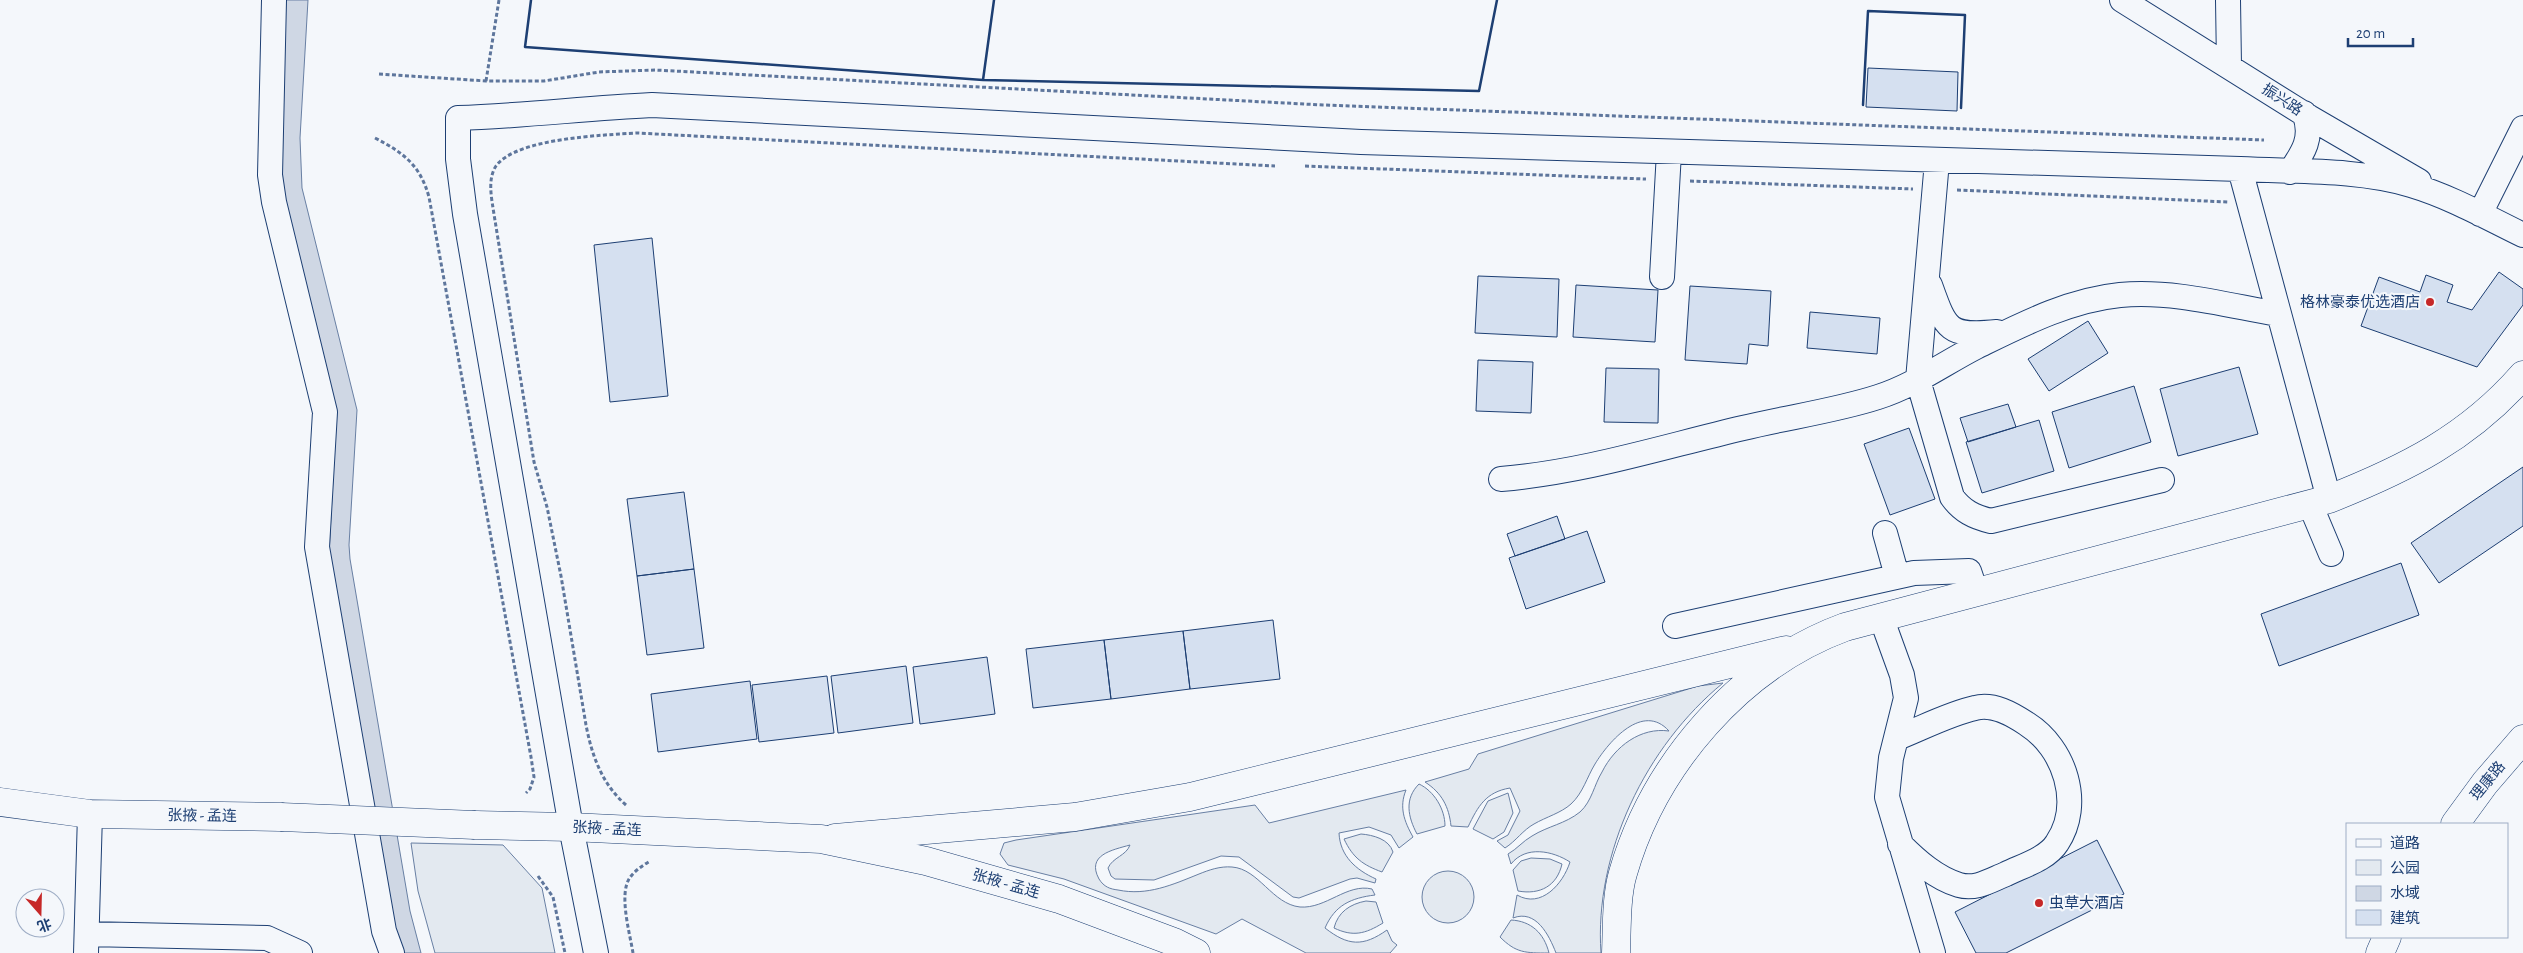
<svg xmlns="http://www.w3.org/2000/svg" width="2523" height="953" font-family="'Alegreya Sans','Noto Sans SC',sans-serif">
<style>
.green{fill:#e3e9f0;stroke:#687fa3}
.water{fill:#cfd7e4;stroke:#687fa3}
.building{fill:#d5e0f0;stroke:#1d3f73}
.lines{fill:none;stroke-linecap:round;stroke-linejoin:round}
.minor-casing{stroke:#1d3f73;stroke-width:26}
.major-casing{stroke:#1d3f73;stroke-width:29}
.highway-casing{stroke:#1d3f73;stroke-width:29}
.path{stroke:#5e769c;stroke-width:3;stroke-dasharray:4 2.5;stroke-linecap:butt}
.minor{stroke:#f4f7fb;stroke-width:24}
.major{stroke:#f4f7fb;stroke-width:28}
.highway{stroke:#f4f7fb;stroke-width:28}
.highway-bridge-casing{stroke:#1d3f73;stroke-width:29;stroke-linecap:butt}
.highway-bridge{stroke:#f4f7fb;stroke-width:28}
.wall{stroke:#1d3f73;stroke-width:2.5}
.poi-dot{fill:#c62828;stroke:#f4f7fb;stroke-width:2}
.labels{text-anchor:middle;dominant-baseline:central;stroke-width:4;stroke-linejoin:round;paint-order:stroke}
.street-label{font-size:15px;fill:#1d3f73;stroke:#f4f7fb}
.poi-label{font-size:15px;fill:#1d3f73;stroke:#f4f7fb;text-anchor:end}
</style>
<rect width="100%" height="100%" fill="#f4f7fb"/>
<path class="green" d="M1723 683C1646 746 1594 853 1601 953H1556C1549 935 1536 909 1513 918L1517 895C1541 909 1563 884 1570 862 1553 851 1526 845 1511 864L1508 854C1517 849 1523 841 1532 836 1548 826 1565 824 1580 812 1592 801 1594 785 1602 772 1615 746 1641 727 1669 731 1643 702 1609 741 1595 764 1587 777 1583 793 1571 804 1561 813 1546 817 1534 824 1523 830 1516 841 1505 848L1497 841 1508 835 1520 811 1510 788C1486 792 1478 806 1468 827L1451 826C1449 807 1442 793 1425 782L1469 769 1478 754 1698 686Z
M1419 784C1434 791 1445 809 1445 826L1417 834C1408 817 1404 799 1419 784Z
M1406 790C1399 807 1404 821 1413 837L1399 848 1391 835 1369 827 1339 833C1340 856 1356 870 1376 879L1375 883 1357 878 1350 879 1299 898 1293 897 1239 857 1221 856 1154 880 1115 879 1111 876 1108 868C1113 857 1126 856 1130 845 1112 850 1086 855 1099 879 1104 887 1110 889 1118 890 1147 896 1172 885 1199 874 1209 870 1220 866 1232 867 1259 869 1272 904 1300 907 1326 909 1347 883 1372 889L1375 895C1351 898 1335 905 1325 928 1348 946 1363 947 1387 930L1392 941 1397 945 1390 953H1306L1242 919 1216 934 1064 879 1008 865 1000 854 1004 843 1016 840 1255 805 1269 823Z
M1508 793 1513 813 1504 832 1493 839 1473 829 1488 801Z
M1361 834C1373 835 1389 839 1393 852L1382 872C1363 865 1353 858 1344 839Z
M411 843 503 845 542 888 555 953H435L418 891Z
M1531 858 1550 859 1562 864C1557 886 1540 895 1518 891L1513 870 1521 861Z
M1422 897a26 26 0 1 1 52 0a26 26 0 1 1-52 0Z
M1366 901 1376 902 1383 923C1365 934 1353 937 1334 928 1338 912 1350 904 1366 901Z
M1511 920C1531 921 1544 933 1549 953 1525 953 1516 953 1500 937Z"/>
<path class="water" d="M286 0H308L300 138 302 188 357 410 349 545 350 559 410 911 421 953H399L329 555 336 418 281 183 282 90Z"/>
<path class="building" d="M1868 68 1958 72 1957 111 1866 107Z
M652 238 668 396 610 402 594 245Z
M2499 272 2523 289V305L2477 367 2361 326 2379 277 2420 292 2426 275 2453 285 2447 302 2472 310Z
M1478 276 1559 279 1557 337 1475 333Z
M1576 285 1658 290 1655 342 1573 337Z
M1690 286 1771 291 1768 346 1749 344 1747 364 1685 360Z
M1810 312 1880 318 1877 354 1807 348Z
M2088 321 2108 353 2049 391 2028 359Z
M1478 360 1533 362 1531 413 1476 411Z
M2239 367 2258 434 2178 456 2160 389Z
M1606 368 1659 369 1658 423 1604 422Z
M2134 386 2151 442 2069 468 2052 412Z
M2008 404 2016 427 1968 442 1960 418Z
M2039 420 2054 471 1982 493 1966 442Z
M1909 428 1935 499 1890 515 1864 444Z
M2523 467V526L2439 583 2411 543Z
M684 492 694 569 637 576 627 499Z
M1557 516 1565 539 1515 556 1507 534Z
M1587 531 1605 582 1526 609 1509 558Z
M2401 563 2419 615 2279 666 2261 614Z
M694 569 704 648 647 655 637 576Z
M1273 620 1280 679 1190 689 1183 631Z
M1183 631 1190 689 1111 699 1104 640Z
M1104 640 1111 699 1033 708 1026 649Z
M987 657 995 714 920 724 913 667Z
M906 666 913 723 838 733 831 676Z
M827 676 834 733 759 742 752 685Z
M750 681 757 739 658 752 651 694Z
M2097 840 2124 894 2006 953H1976L1955 912Z"/>
<g class="lines">
<g class="minor-casing">
<path id="minor" d="M274 0 270 175 274 202 325 412 317 547 384 931 392 953
M2122 0 2309 117 2419 181
M2228 0 2229 65
M1937 161 1918 380 1952 497C1962 511 1974 517 1991 521L2162 480
M2240 169 2329 499
M2290 172C2303 153 2314 137 2304 113
M2480 214 2523 128
M1662 277 1669 152
M1930 285C1946 330 1948 337 1997 332
M1501 479C1585 472 1662 447 1743 428 1788 417 1835 411 1878 397 1913 386 1943 364 1976 347 2021 325 2069 300 2120 295 2172 290 2226 305 2277 314
M2310 504 2331 554
M1885 533 1897 576
M1881 617 1902 675 1906 698 1891 758 1887 797 1933 953
M1675 626 1914 573 1969 571 1976 592
M1897 738C1920 729 1951 713 1975 708 1993 703 2012 714 2027 724 2065 748 2083 804 2057 843 2047 859 2022 866 2006 874 1991 880 1976 890 1959 885 1936 878 1917 861 1900 844
M87 934 267 938 300 953
M86 953 90 814
M596 953 571 827 465 214 458 159V118C523 116 587 108 652 105L1361 142 2240 169C2296 172 2357 169 2411 185 2451 197 2486 217 2523 235"/>
</g>
<g class="major-casing">
<path id="major" d="M2455 824 2485 783 2523 739
M835 838 1075 817 1190 797 1786 650
M1616 953C1617 929 1616 896 1623 873 1654 765 1739 666 1845 627L2329 499C2405 469 2468 438 2523 375
M2380 953 2387 937"/>
</g>
<g class="highway-casing">
<path id="highway" d="M0 802 90 814 281 817
M475 825 571 827 821 839 926 861 1059 899 1174 942 1196 953"/>
</g>
<path class="path" d="M379 74 486 81H544L599 72 655 70 1323 105 2264 140
M486 81 499 0
M375 138C404 153 420 165 429 197L531 757 534 777 530 789 526 793
M1305 166 1646 179
M1690 181 1913 189
M1957 190 2228 202
M626 805C602 784 592 756 586 725L561 576 547 507 534 462 493 208C491 195 488 178 496 166 516 138 604 135 637 133L1275 166
M538 876 553 897 565 953
M633 953C630 934 619 896 629 879 634 871 642 866 650 861"/>
<use href="#minor" class="minor"/>
<use href="#major" class="major"/>
<use href="#highway" class="highway"/>
<g class="highway-bridge-casing">
<path id="highway-bridge" d="M281 817 475 825"/>
</g>
<use href="#highway-bridge" class="highway-bridge"/>
<path class="wall" d="M531 0 525 47 983 80 994 0
M983 80 1479 91 1497 0
M1863 105 1868 11 1965 15 1961 108"/>
</g>
<g class="poi-dot">
<circle cx="2430" cy="302" r="5"/>
<circle cx="2039" cy="903" r="5"/>
</g>
<g class="labels">
<g class="street-label">
<text transform="translate(2282 100) rotate(33)">振兴路</text>
<text transform="translate(2488 781) rotate(-51)">理康路</text>
<text transform="translate(202 816) rotate(1)">张掖 - 孟连</text>
<text transform="translate(607 829) rotate(3)">张掖 - 孟连</text>
<text transform="translate(1006 884) rotate(16)">张掖 - 孟连</text>
</g>
<g class="poi-label">
<text x="2420" y="302">格林豪泰优选酒店</text>
<text x="2049" y="903" text-anchor="start">虫草大酒店</text>
</g>
</g>
<rect x="2346" y="823" width="162" height="115" fill="#f4f7fb" stroke="#9eadc5"/>
<rect x="2356" y="839" width="25" height="8" fill="#f4f7fb" stroke="#9eadc5"/>
<text x="2390" y="848" font-size="15" fill="#1d3f73">道路</text>
<rect x="2356" y="860" width="25" height="15" fill="#e3e9f0" stroke="#9eadc5"/>
<text x="2390" y="873" font-size="15" fill="#1d3f73">公园</text>
<rect x="2356" y="886" width="25" height="15" fill="#cfd7e4" stroke="#9eadc5"/>
<text x="2390" y="898" font-size="15" fill="#1d3f73">水域</text>
<rect x="2356" y="910" width="25" height="15" fill="#d5e0f0" stroke="#9eadc5"/>
<text x="2390" y="923" font-size="15" fill="#1d3f73">建筑</text>
<g transform="translate(40 913) rotate(160)"><circle r="24" fill="#f4f7fb" stroke="#9eadc5"/>
<path d="M0-4L9 19L0 12L-9 19Z" fill="#c62828"/>
<text y="-8" font-size="14" font-weight="bold" text-anchor="middle" fill="#1d3f73">北</text>
</g>
<path d="M2348 38v8h65v-8" fill="none" stroke="#1d3f73" stroke-width="2.5"/>
<text x="2356" y="38" font-size="15" fill="#1d3f73" stroke="#f4f7fb" stroke-width="4" paint-order="stroke">20 m</text>
</svg>
